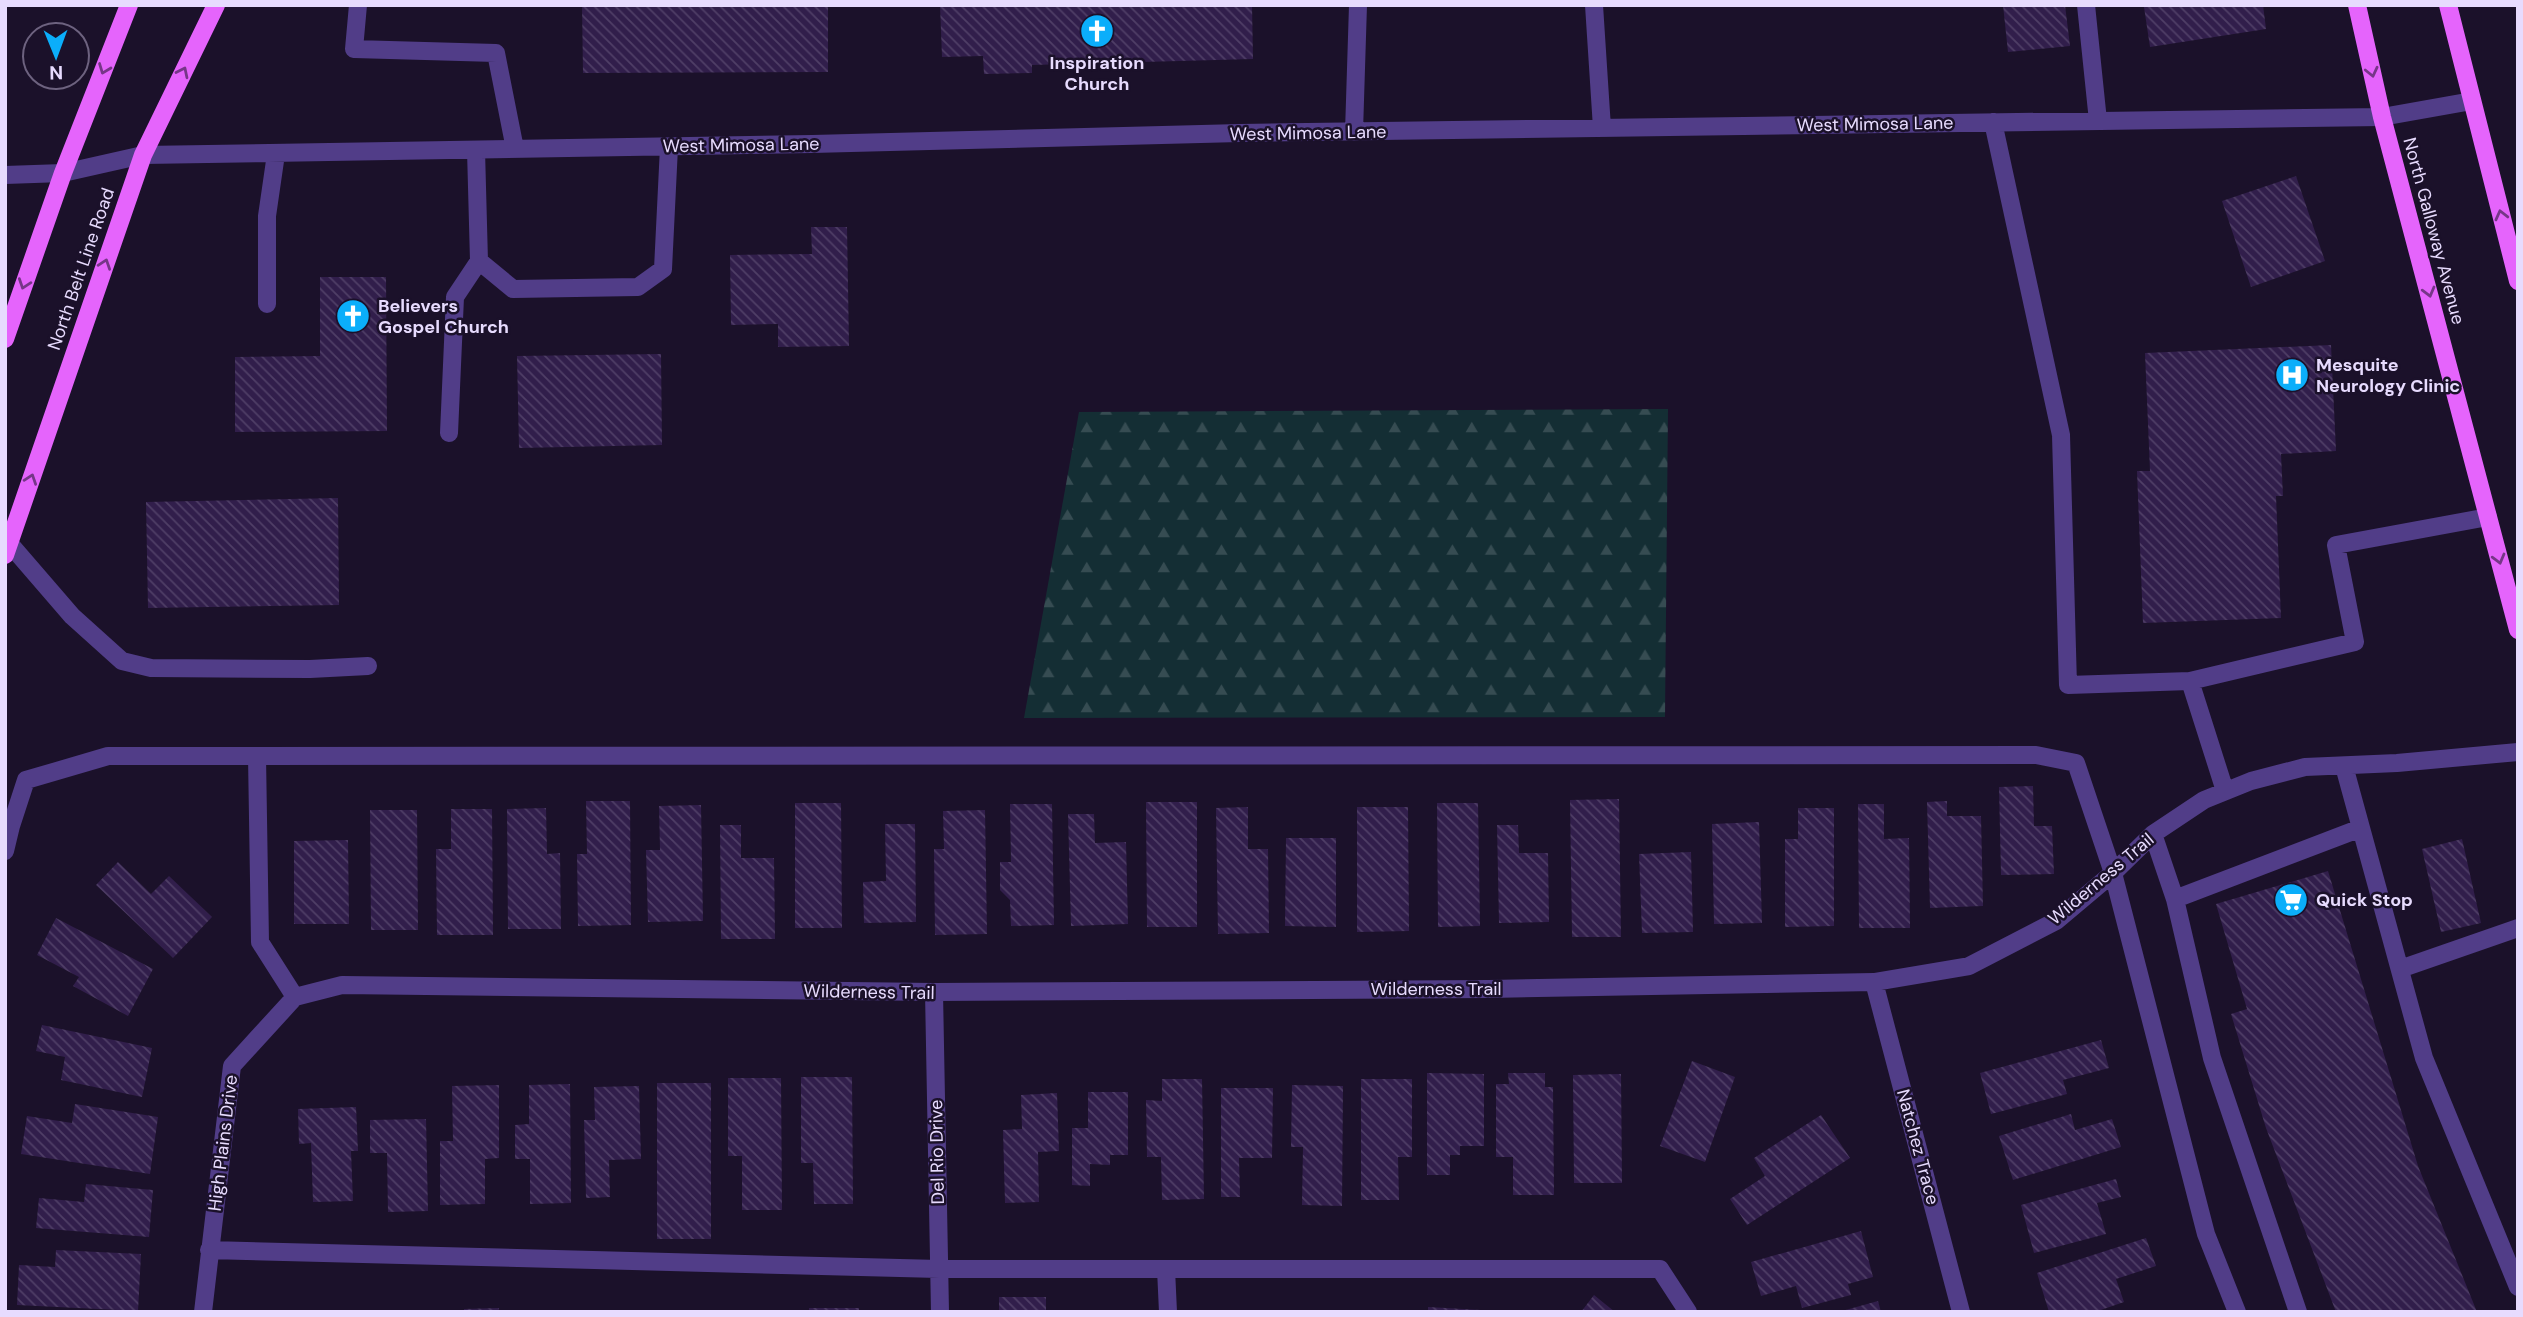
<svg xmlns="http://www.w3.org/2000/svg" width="2523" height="1317" font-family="'DM Sans',sans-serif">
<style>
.forest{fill:url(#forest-firs)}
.building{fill:url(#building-back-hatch)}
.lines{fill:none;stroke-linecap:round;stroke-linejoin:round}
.minor{stroke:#513d88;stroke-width:18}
.major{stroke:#e564fc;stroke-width:18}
.oneway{stroke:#763688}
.labels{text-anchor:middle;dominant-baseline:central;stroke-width:5;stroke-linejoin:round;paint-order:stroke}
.poi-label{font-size:18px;font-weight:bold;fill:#e7dbfe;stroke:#1b112a;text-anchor:start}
.street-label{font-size:18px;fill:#e7dbfe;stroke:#1b112a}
</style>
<defs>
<pattern id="forest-firs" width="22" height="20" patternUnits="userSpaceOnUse" patternTransform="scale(1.75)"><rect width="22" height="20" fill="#142e34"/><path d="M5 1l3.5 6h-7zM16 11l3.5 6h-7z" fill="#364c52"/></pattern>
<pattern id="building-back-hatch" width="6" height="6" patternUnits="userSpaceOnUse" patternTransform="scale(1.75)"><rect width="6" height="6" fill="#311e4b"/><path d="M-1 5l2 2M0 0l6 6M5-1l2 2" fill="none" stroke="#4f3e66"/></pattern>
</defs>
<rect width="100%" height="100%" fill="#1b112a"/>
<path class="forest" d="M1668 409 1665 717 1024 718 1079 412Z"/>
<path class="building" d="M582 5H828V72L583 73Z
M940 5H1252L1253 59 1032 65V73L984 74 983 56 942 57Z
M2003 5H2065L2070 46 2008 52Z
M2155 5H2263L2266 29 2150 47 2144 7Z
M2296 176 2325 261 2251 287 2222 201Z
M811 227H847L849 346 778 347V324L731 325 730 255 812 254Z
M320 277H386L387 431 235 432V357L320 356Z
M2331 345 2336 451 2281 454 2283 496H2276L2281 618 2143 623 2137 471H2150L2145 353Z
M661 354 662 445 519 448 517 356Z
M338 498 339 605 148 608 146 502Z
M2033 786 2034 826H2052L2054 874 2001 875 1999 787Z
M1619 799 1621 937H1572L1570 800Z
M586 801H630L631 925 578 926 577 854H587Z
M1947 801V816H1981L1983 906 1930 908 1927 802Z
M1146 802H1197V927H1147Z
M795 803H841L842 928H795Z
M1437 803H1478L1480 926 1438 927Z
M1010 804H1052L1054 925 1011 926 1010 900 1000 890V862H1011Z
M1858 804H1884V839L1909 838 1910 928H1859Z
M701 805 703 921 648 922 646 850H660L659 806Z
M1248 807V849H1268L1269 933 1218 934 1216 808Z
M1357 807H1408L1409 931 1357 932Z
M546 808 547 854 560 853 561 929H508L507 809Z
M1798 808H1834V926L1785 927V839H1798Z
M451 809H492L493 935H437L436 849H451Z
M370 810H417L418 930H371Z
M985 810 987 934 935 935 934 849H944L943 811Z
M1068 814H1094L1095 843 1126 842 1128 924 1071 926Z
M1759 822 1762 923 1714 924 1712 824Z
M885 824H915L916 922 864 923 863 882 886 881Z
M720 825H741V858H774L775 939H721Z
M1497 825H1518L1519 853H1548L1549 922 1499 923Z
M1286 838H1336V927L1285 926Z
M2462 839 2481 923 2441 932 2422 849Z
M348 840 349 924H294V841Z
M1691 852 1693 932 1642 933 1639 854Z
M118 862 151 894 169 876 212 917 173 958 96 885Z
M2328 871 2418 1166 2477 1312H2336L2266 1128 2231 1014 2247 1009 2216 904Z
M56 918 153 969 128 1016 73 986 79 977 37 955Z
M42 1025 152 1048 142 1097 61 1080 65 1057 36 1051Z
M2101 1040 2109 1068 2063 1080 2067 1094 1991 1114 1980 1073Z
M1692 1061 1735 1077 1705 1162 1660 1146Z
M1427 1073 1484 1074V1146H1460V1155H1450V1175H1427Z
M1508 1073H1545V1087H1553L1554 1195H1513V1157H1496V1084H1509Z
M1621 1074 1622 1183H1574L1573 1075Z
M801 1077H852L853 1204H814L813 1163H801Z
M728 1078H781L782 1210H742V1156H728Z
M1162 1079H1202L1204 1199 1162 1200 1161 1157H1147L1146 1100 1162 1101Z
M1361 1079H1412V1157H1398L1399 1200H1361Z
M657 1083H711V1239H657Z
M570 1084 571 1203 530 1204V1159H515V1125L529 1124V1085Z
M499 1085V1158L485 1159V1204L440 1205V1141H453L452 1086Z
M1292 1085 1343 1086 1342 1206 1302 1205 1303 1147H1291Z
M639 1086 641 1159 609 1160 610 1197 586 1198 584 1120H595L594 1087Z
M1221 1088H1273L1272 1158H1239L1240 1197H1221Z
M1088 1092H1128V1155H1110V1165L1090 1164V1186L1072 1185V1128H1088Z
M1057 1093 1059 1151 1038 1152 1039 1202 1005 1203 1003 1130 1022 1129 1021 1095Z
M75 1104 158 1117 150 1174 21 1154 27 1116 72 1123Z
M356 1107 358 1151H351L353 1201 313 1202 311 1143 299 1144 298 1109Z
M2071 1114 2075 1130 2112 1119 2121 1147 2013 1180 1999 1136Z
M1821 1115 1850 1158 1747 1225 1730 1199 1765 1176 1754 1158Z
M426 1119 428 1211 388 1212 387 1153H370V1120Z
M2116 1179 2121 1197 2097 1203 2106 1234 2034 1253 2021 1205Z
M86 1184 153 1190 149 1237 36 1228 39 1198 84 1202Z
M1861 1231 1873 1277 1848 1284 1851 1295 1802 1308 1796 1286 1761 1296 1751 1262Z
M2146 1238 2156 1266 2116 1279 2124 1302 2095 1312H2049L2037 1273Z
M56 1250 141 1254 138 1311 17 1305 19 1265 55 1267Z
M1594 1295 1615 1312H1581Z
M999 1297H1046V1312H999Z
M1878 1301 1881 1312H1842V1311Z
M1428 1307 1481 1310V1312H1428Z
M499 1308V1312H464V1309Z
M809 1308H859V1312H809Z"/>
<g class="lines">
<path class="minor" d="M358 5 354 49 496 53 515 149
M1594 5 1602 128
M2086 5 2098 121
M1993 122 2061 435 2068 685 2190 681 2225 791
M1354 132 1358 5
M476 150 479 261 513 289 638 287 663 269 669 147
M5 175 63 173 143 155 812 144 1240 133 2382 117 2472 101
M267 304V216L276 154
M449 433 455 297 479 261
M9 543 72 616 122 661 151 668 310 669 368 666
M2190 681 2355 642 2336 545 2488 517
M257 756 260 942 295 997
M2344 766 2424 1058 2518 1287
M2153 834 2175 899 2212 1058 2298 1312
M5 851 11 826 26 780 108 756 2036 755 2076 763 2113 873 2206 1234 2237 1312
M2175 899 2361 828
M2400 969 2518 928
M1874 982 1961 1312
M934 992 940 1312
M295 997 342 985 934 992 1489 989 1874 982 1969 966 2056 921 2113 873 2153 834 2204 800 2251 781 2305 767 2397 763 2518 752
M209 1250 939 1269H1660L1688 1312
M1166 1269 1168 1312
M203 1312 232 1066 295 997"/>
<path class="major" d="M2357 5 2382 117 2518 630
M2448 5 2518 281
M5 339 63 173 129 5
M5 555 143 155 216 5"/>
</g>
<defs><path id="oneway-chevron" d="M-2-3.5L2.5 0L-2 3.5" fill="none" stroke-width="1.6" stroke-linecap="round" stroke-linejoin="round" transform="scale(1.75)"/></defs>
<g class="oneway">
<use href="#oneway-chevron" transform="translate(104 69) rotate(111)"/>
<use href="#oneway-chevron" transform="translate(183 72) rotate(-64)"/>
<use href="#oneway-chevron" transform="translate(2372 72) rotate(77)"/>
<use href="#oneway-chevron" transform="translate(2501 215) rotate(-104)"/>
<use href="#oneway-chevron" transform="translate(105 264) rotate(-71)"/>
<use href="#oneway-chevron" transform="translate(24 284) rotate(109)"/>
<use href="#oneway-chevron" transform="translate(2429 292) rotate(75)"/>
<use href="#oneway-chevron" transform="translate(31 479) rotate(-71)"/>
<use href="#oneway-chevron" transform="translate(2499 559) rotate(75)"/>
</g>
<defs>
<g id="church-disc" transform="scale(1.75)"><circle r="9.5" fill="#0baefa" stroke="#1b112a"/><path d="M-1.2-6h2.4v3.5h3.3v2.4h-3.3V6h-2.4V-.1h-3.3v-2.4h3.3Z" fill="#fff"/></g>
<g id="hospital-disc" transform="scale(1.75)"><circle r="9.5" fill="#0baefa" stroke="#1b112a"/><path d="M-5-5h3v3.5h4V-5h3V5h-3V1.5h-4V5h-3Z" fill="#fff"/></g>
<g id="supermarket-disc" transform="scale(1.75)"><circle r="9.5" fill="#0baefa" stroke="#1b112a"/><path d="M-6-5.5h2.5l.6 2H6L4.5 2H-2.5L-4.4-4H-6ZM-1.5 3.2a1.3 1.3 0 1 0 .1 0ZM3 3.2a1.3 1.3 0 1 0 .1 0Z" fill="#fff"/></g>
</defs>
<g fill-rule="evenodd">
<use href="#church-disc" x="1097" y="31"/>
<use href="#church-disc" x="353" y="316"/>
<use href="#hospital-disc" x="2292" y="375"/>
<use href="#supermarket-disc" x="2291" y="900"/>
</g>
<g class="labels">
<g class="poi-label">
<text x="1097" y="63" text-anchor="middle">Inspiration<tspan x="1097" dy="21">Church</tspan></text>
<text x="378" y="306">Believers<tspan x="378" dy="21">Gospel Church</tspan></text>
<text x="2316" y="365">Mesquite<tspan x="2316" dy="21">Neurology Clinic</tspan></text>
<text x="2316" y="900">Quick Stop</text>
</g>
<g class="street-label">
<text transform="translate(1875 124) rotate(-1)">West Mimosa Lane</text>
<text transform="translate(1308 133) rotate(-1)">West Mimosa Lane</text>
<text transform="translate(741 145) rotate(-1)">West Mimosa Lane</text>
<text transform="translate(2434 231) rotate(75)">North Galloway Avenue</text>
<text transform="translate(81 269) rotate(-71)">North Belt Line Road</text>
<text transform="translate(2101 879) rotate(-40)">Wilderness Trail</text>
<text x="1436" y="989">Wilderness Trail</text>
<text transform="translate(869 992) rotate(1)">Wilderness Trail</text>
<text transform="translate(223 1143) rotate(-83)">High Plains Drive</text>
<text transform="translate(1918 1147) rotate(75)">Natchez Trace</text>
<text transform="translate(937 1152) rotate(-91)">Del Rio Drive</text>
</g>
</g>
<rect width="2523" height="1317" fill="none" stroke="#e7dbfe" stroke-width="14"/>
<g transform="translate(56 56) rotate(179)"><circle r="33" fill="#1b112a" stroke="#6d627f" stroke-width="2"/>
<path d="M0-5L12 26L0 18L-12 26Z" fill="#0baefa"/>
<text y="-10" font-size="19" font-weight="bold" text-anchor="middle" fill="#e7dbfe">N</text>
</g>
</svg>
